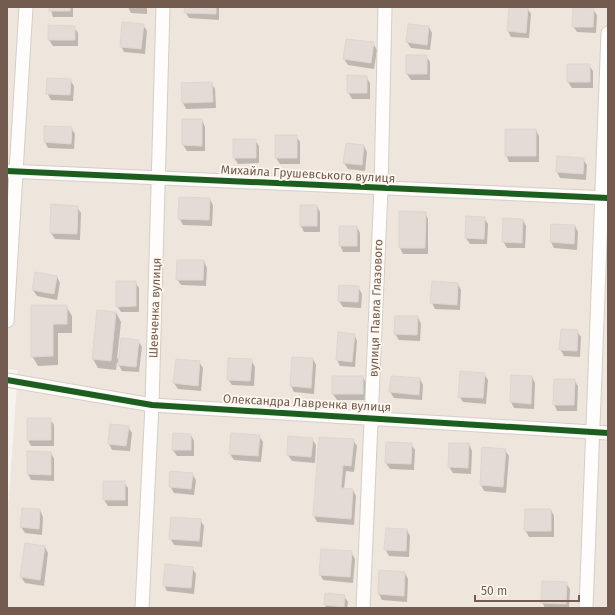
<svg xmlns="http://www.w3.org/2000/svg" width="615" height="615" font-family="'Fira Sans',sans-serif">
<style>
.residential{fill:#eee5dc}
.shadow{fill:#0003}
.building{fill:#e3dbd5;stroke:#dfd6d0}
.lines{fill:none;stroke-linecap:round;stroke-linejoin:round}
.minor-casing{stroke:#d4cec9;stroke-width:15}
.minor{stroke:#fefdfc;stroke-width:13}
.cycleway-casing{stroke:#fdf8f0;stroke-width:8}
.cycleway{stroke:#1b5e20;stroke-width:6}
.labels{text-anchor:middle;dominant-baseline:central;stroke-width:3.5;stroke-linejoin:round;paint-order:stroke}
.street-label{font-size:12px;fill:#735b50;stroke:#fdf8f0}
</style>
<rect width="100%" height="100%" fill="#f6f2ee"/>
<path class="residential" d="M7 7H608V608H7V525L18 370 7 369Z"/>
<path class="shadow" d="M50 7H73V17H53Z
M128 7H147V14L131 13Z
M186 7H219V20L189 18 185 12Z
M510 7 527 8 531 14 529 38 511 37 508 31Z
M593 9 597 15 596 33 577 32 573 26Z
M143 25 147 31 145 54 124 52 121 46Z
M74 27 78 33V46H53L49 40Z
M429 27 432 33 430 50 411 48 407 42Z
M373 43 377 50 374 69 348 65 344 59Z
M426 56 430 62V80H411L407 74Z
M589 65 593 71V88H572L568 82Z
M366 77 370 83V99H352L348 92Z
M70 80 74 86 73 101 51 100 47 93Z
M211 83 215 89 216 108 186 109 183 103 182 84Z
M183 120H202L205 127V151H187L183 145Z
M71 128 75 134 74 149 48 148 45 142Z
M536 130 539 136V162H509L506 155Z
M276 136H296L300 142V164H280L276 158Z
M255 140 259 146V163L238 164 234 158Z
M364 146 367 152 365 171 348 169 344 163Z
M583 159 587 165 586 180 560 178 557 172Z
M210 199 213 205 212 226 183 225 179 218Z
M317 206 320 212V232H304L301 226Z
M77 207 81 213 80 240 55 239 51 233Z
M425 213 428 219V254H403L400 248Z
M484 218 488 224 487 244H470L466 238Z
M523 220 526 226 525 248H507L503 241Z
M552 225 575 226 578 232 577 250 554 248 551 242Z
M357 227 360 233V252H343L340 245Z
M204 261 207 268 206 286 181 285 177 279Z
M57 277 60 283 57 300 37 296 33 290Z
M135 282 139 288V312H121L117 306Z
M458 284 461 290 460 310 435 309 432 303Z
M358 287 362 294 361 308 343 307 339 301Z
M32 306H66L72 316V333H58V365L38 366 32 356Z
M116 312 121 322 117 359 138 341 142 347 139 372 122 371 117 362 116 370 98 368 93 359Z
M418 317 421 324 420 341 399 340 395 334Z
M577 331 581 337 580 357 564 356 560 349Z
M354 334 357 341 355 367 340 366 337 360Z
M313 359 316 365 314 394 294 392 291 386Z
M176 360 199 362 203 368 201 391 178 389 174 383Z
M251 360 255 367 254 386 232 385 228 379Z
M484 374 488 380 486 404 463 402 459 396Z
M512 376 532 377 535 383 534 409 514 408 511 402Z
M363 377 366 383V400H337L333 394Z
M392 377 420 379 423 385 422 400 394 398 390 392Z
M574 380 578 386 577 411H557L554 404Z
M50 419 54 425V446H31L28 440Z
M128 427 132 433 130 451 112 450 109 444Z
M191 435 194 441V456H177L173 450Z
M259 436 263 442 261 462 234 460 230 454Z
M320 438 353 440 357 446 354 472 346 471 344 489 353 490 356 496 354 525 317 522 314 516Z
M312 439 316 445 315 463 292 461 288 455Z
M411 444 415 450 414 470 390 469 386 463Z
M450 444H469L472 451 471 474 453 473 449 467Z
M483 448 505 450 509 456 506 493 484 491 481 485Z
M28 452 51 453 54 459V481L31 480 28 474Z
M192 474 196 480 194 495 174 493 170 486Z
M124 482 128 488V506H108L104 500Z
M23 509 40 510 43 517 42 535 25 533 21 527Z
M551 510 554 516V537H529L525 530Z
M200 520 204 526 202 547 174 545 170 538Z
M407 530 410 536 409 557 389 556 385 549Z
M26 544 45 547 48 553 44 586 25 583 21 577Z
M351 552 355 559 353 583 323 580 320 574Z
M192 568 196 574 194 594 167 591 164 585Z
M405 573 408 579 407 602 382 600 379 594Z
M566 583 570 589 569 608H545L542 602Z
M344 596 348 602 347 608H326L325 605Z"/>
<path class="building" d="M49 7H70V11H49Z
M185 7H216V14L184 13Z
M509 7H528L526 33 507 31Z
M573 7 594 8 593 27H572Z
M122 22 144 24 141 49 120 47Z
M408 24 429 26 427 45 406 42Z
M48 25 75 26V40H48Z
M346 39 374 42 371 63 343 59Z
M406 55H427V74H406Z
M567 64H590V82H567Z
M347 75 367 76V93H347Z
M47 78 71 79 70 95 46 94Z
M212 82 213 102 182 103 181 83Z
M182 119H202V146L182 145Z
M44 126 72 127 71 144 44 142Z
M505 129H536V156H505Z
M275 135H297V158H275Z
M233 139H256V158H233Z
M346 143 364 145 362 165 343 163Z
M557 156 584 158 583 174 556 172Z
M179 197 210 198 209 220 178 219Z
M51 204 78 206 77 234 50 233Z
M300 205H317V226H300Z
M399 211 426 212 425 248H399Z
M466 216 485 217 484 239 465 238Z
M503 218 523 219 522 243 502 242Z
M551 224 575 225 574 244 550 242Z
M339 226H357V246H339Z
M177 260H204L203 280H176Z
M35 272 57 276 54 294 32 290Z
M116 281H136V306L116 307Z
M432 281 458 283 457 305 430 303Z
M339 285 359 286 358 302 338 301Z
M31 305H67V324H53V356L31 357Z
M97 310 116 312 111 361 92 359Z
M395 316H418L417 335 394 334Z
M561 329 578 330 577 351 559 350Z
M338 332 355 334 352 362 336 360Z
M121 338 139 340 136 367 118 365Z
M292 357 313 358 311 388 290 386Z
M228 358 252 359 250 381 227 380Z
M176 359 200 361 198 386 173 383Z
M460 371 485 373 483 398 458 397Z
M511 375 532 376 531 404 510 402Z
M332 376H363V394H332Z
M391 376 420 378 419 395 389 392Z
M554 379H575L574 405H553Z
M27 418H51V440H27Z
M110 424 129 426 126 446 108 444Z
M173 433 191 434V450H172Z
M231 433 260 435 258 456 229 454Z
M288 436 313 438 311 457 287 455Z
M319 437 354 439 351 466 343 465 341 488 353 489 351 519 313 516Z
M386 442 412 443 411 464 385 463Z
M449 443H469L468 468 448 467Z
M482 447 506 449 503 487 480 485Z
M27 451 51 452V475L27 474Z
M170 471 193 473 191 489 169 487Z
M103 481H125V500H103Z
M22 508 40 509 39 529 20 527Z
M525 509H551V531H524Z
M171 517 201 519 199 541 169 539Z
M386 528 407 529 406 551 384 550Z
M25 543 45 546 40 580 20 577Z
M321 549 352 551 350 577 319 575Z
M165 564 193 567 191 588 163 586Z
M379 570 405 572 404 596 378 594Z
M542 581 567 582 566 604 541 603Z
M325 593 345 595 344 607 324 605Z"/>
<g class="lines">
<g class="minor-casing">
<path id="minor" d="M7 171 608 198
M7 321 26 7
M7 380 152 405 608 433
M142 608 152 405 163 7
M363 608 381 189 385 7
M586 608 608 33"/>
</g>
<use href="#minor" class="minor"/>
<g class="cycleway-casing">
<path id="cycleway" d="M7 171 608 198
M7 380 152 405 608 433"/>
</g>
<use href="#cycleway" class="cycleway"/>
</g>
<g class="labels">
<g class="street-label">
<text transform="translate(308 174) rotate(3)">Михайла Грушевського вулиця</text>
<text transform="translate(155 308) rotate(-88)">Шевченка вулиця</text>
<text transform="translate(376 308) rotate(-88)">вулиця Павла Глазового</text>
<text transform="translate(307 403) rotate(3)">Олександра Лавренка вулиця</text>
</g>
</g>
<rect width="615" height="615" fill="none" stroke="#735b50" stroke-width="16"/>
<path d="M475 595v6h104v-6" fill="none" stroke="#735b50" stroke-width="2"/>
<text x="481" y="595" font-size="12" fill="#735b50" stroke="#fdf8f0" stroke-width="3" paint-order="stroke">50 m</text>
</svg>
